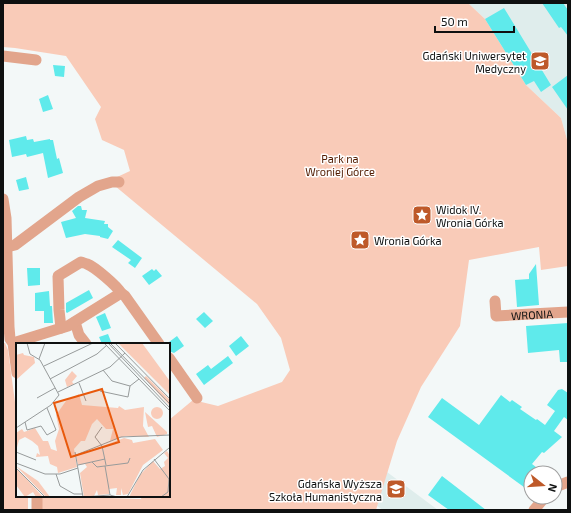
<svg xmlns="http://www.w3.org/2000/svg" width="571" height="513" font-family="'Exo 2',sans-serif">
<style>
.built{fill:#dfedec}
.green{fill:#f9cbb8}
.building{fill:#5feaeb}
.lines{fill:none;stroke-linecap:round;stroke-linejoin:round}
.minor{stroke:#e2a58c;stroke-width:11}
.labels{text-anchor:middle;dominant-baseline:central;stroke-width:3;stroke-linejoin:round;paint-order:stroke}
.poi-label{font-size:11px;fill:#0e1010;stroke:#fff;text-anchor:end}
.park-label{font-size:11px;fill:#521c00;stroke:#fff}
.street-label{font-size:11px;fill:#0e1010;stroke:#fff}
.inset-road{fill:none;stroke:#979b9b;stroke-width:1}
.view{fill:#e8590c;fill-opacity:0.15;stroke:#e8590c;stroke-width:2}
.inset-edge{fill:none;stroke:#0e1010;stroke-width:2}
</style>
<rect width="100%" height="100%" fill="#f3f8f8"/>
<path class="built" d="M468 3H568V143L561 118 526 85 485 19Z
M387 472 438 510H383L377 506Z"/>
<path class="green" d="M3 3H468L485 19 526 85 561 118 568 143V266L541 270 539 247 469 260 460 326 421 387 397 441 376 510H41V496H105L107 498 141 499 142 496H169V420L193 400 218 406 282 382 290 370 281 338 257 304 115 186V178L130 171 124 150 102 140 95 119 101 107 66 56 15 48 3 47Z
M3 343H5L8 350 17 417V496H28V510H3Z"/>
<path class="building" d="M542 3H563L568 10V36L561 27 559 28Z
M504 8 551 85 541 92 534 81 526 85 485 19Z
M53 65 65 66 64 77 55 76Z
M568 75V110L552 87Z
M48 95 53 109 43 112 39 99Z
M26 136 27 140 33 139 34 142 50 139V140H53L57 159 59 158 63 173 48 178 43 153 27 157 26 154 12 157 9 140Z
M26 177 29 189 19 191 16 180Z
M78 206H81L82 210H87L85 218 105 221 104 224H108V227L113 231 108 239 100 237V236L85 234 66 238 61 222 76 218 72 211Z
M118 240 142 258 135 268 128 263 131 260 112 247Z
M536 264 539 305 517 307 515 280 529 279V274Z
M27 268H40V285L28 286Z
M152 269 154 271 156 269 162 276 149 285 142 276Z
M89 290 93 298 67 313 66 312V303Z
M49 291 50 306H52L53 323H44V311H35V293Z
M204 312 213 321 205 328 196 319Z
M105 313 111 328 102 331 96 317Z
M568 323V362H560L559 350 528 353 526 326Z
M108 334 112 344H102L99 337Z
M177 336 184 346 174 353 169 351V342Z
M241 336 249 346 236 356 229 346Z
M228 356 233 363 204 385 196 374 208 365 211 369Z
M562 389 568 393V420L564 417 554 431 562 437 544 453 542 452 532 464 544 473H531V485L528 490 428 417 442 398 479 425 501 395 510 402 512 400 522 407 520 409 536 420 537 419 545 425 555 411 547 405 558 390Z
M442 476 455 486 486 510H449L428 495Z"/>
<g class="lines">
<g class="minor">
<path d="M3 56 36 60"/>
<path d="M3 199 6 218 9 327 10 339 13 343 17 373"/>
<path d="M7 247 15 245 79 197 98 186 112 182H119"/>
<path id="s1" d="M495 301 496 316 568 312"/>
<path d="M75 322 79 335 86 344"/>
<path d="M61 328 59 310 58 276 81 262C83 263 85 263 87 264 95 267 117 286 121 293"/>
<path d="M13 343 68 326 121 293 125 296 159 344"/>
<path d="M169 358 197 398"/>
<path d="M555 487 568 482"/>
<path d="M37 510V496"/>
<path d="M534 510 545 497"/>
</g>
</g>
<defs>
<g id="university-square" transform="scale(1)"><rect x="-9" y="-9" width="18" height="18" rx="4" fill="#be5929" stroke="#fff"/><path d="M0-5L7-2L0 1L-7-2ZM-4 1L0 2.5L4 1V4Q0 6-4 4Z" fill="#fff"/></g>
<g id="sight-square" transform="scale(1)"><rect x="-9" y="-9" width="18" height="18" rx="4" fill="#be5929" stroke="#fff"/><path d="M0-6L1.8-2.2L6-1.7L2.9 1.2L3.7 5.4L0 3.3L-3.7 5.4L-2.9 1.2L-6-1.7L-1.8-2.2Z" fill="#fff"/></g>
</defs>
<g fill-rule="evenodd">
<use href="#university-square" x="540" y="61"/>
<use href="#sight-square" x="422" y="215"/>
<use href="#sight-square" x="360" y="240"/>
<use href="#university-square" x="396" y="489"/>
</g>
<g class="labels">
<g class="poi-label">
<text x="526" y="55">Gdański Uniwersytet<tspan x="526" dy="13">Medyczny</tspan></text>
<text x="436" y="209" text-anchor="start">Widok IV.<tspan x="436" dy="13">Wronia Górka</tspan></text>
<text x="374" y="240" text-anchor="start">Wronia Górka</text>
<text x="382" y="483">Gdańska Wyższa<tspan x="382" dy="13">Szkoła Humanistyczna</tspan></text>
</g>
<g class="park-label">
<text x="340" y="158">Park na<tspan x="340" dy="13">Wroniej Górce</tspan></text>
</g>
<g class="street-label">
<text stroke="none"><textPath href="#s1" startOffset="51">WRONIA</textPath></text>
</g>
</g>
<g transform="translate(16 343)">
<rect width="154" height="154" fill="#f3f8f8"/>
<path d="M102 0H126L153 37 154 52ZM7 10 8 12 18 14 19 20 0 37V12ZM56 28 61 33 56 39 58 41 51 44 49 37ZM130 33 154 57V63L128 35ZM63 51 66 62 102 65 103 63 109 67 128 64 127 83 133 94 110 93 94 98 97 86H90L81 76 76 81 69 98H65L58 106 61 124 42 130 41 124 34 121 32 113 20 114 21 110 24 112 22 103 16 98 9 94 3 97 0 108V90L6 86 8 89 19 85 27 98H32L35 106 41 108 39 98 43 86 40 72 50 58ZM135 70a6 6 0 1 1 12 0a6 6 0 1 1-12 0ZM129 69 151 89V91L141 94 136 83 132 84ZM108 95 116 97 117 100 139 96 147 107 127 122 112 151 107 152 105 145V152H100L101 145 93 146V151L82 152 81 147 78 153 81 154H68L64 130 71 124 69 121 62 122 60 113ZM151 108 154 113V154H113L124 132 137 118 144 126 149 123 148 119 152 115 148 110ZM0 123 22 138 34 154H30ZM0 126 6 131 27 154H20L17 149 9 154 0 142Z" fill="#f9cbb8"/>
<path class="inset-road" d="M88 0 154 68M92 0 154 65M94 0 154 61M99 0 154 56M23 16 29 0M28 23 77 0M87 27 96 38 114 43 123 36M34 36 81 11 91 2M63 40 70 58M84 48 112 54 114 43M42 49 94 24 109 10M21 55 39 45M9 79 11 87 25 83 31 92 40 87 31 65M86 84 79 94 86 103M0 85 35 62 43 52 24 17 14 11 11 0M154 93V108M86 103 90 122M0 109 20 117M59 109 67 154M60 112 105 94 154 92M138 116 153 136 152 149 145 154M76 119 81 124 112 120 114 115M0 120 29 131H44L62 125M62 122 89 116M89 123 94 152M0 125 29 154M40 131 44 143 58 151H67M67 154 94 152 101 154M111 154 127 127 153 105"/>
<path class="view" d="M86 46 103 99 55 114 38 60Z"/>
<rect width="154" height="154" class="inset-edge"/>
</g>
<rect width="571" height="513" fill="none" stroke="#0e1010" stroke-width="8"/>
<g transform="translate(543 485) rotate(107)"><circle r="19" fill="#ffffff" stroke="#9f9f9f"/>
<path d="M0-3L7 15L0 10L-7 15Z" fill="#be5929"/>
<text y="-6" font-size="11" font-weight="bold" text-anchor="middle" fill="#0e1010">N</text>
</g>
<path d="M435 26v6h79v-6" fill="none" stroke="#0e1010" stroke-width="2"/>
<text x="441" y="26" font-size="12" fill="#0e1010" stroke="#ffffff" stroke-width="3" paint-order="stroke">50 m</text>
</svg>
